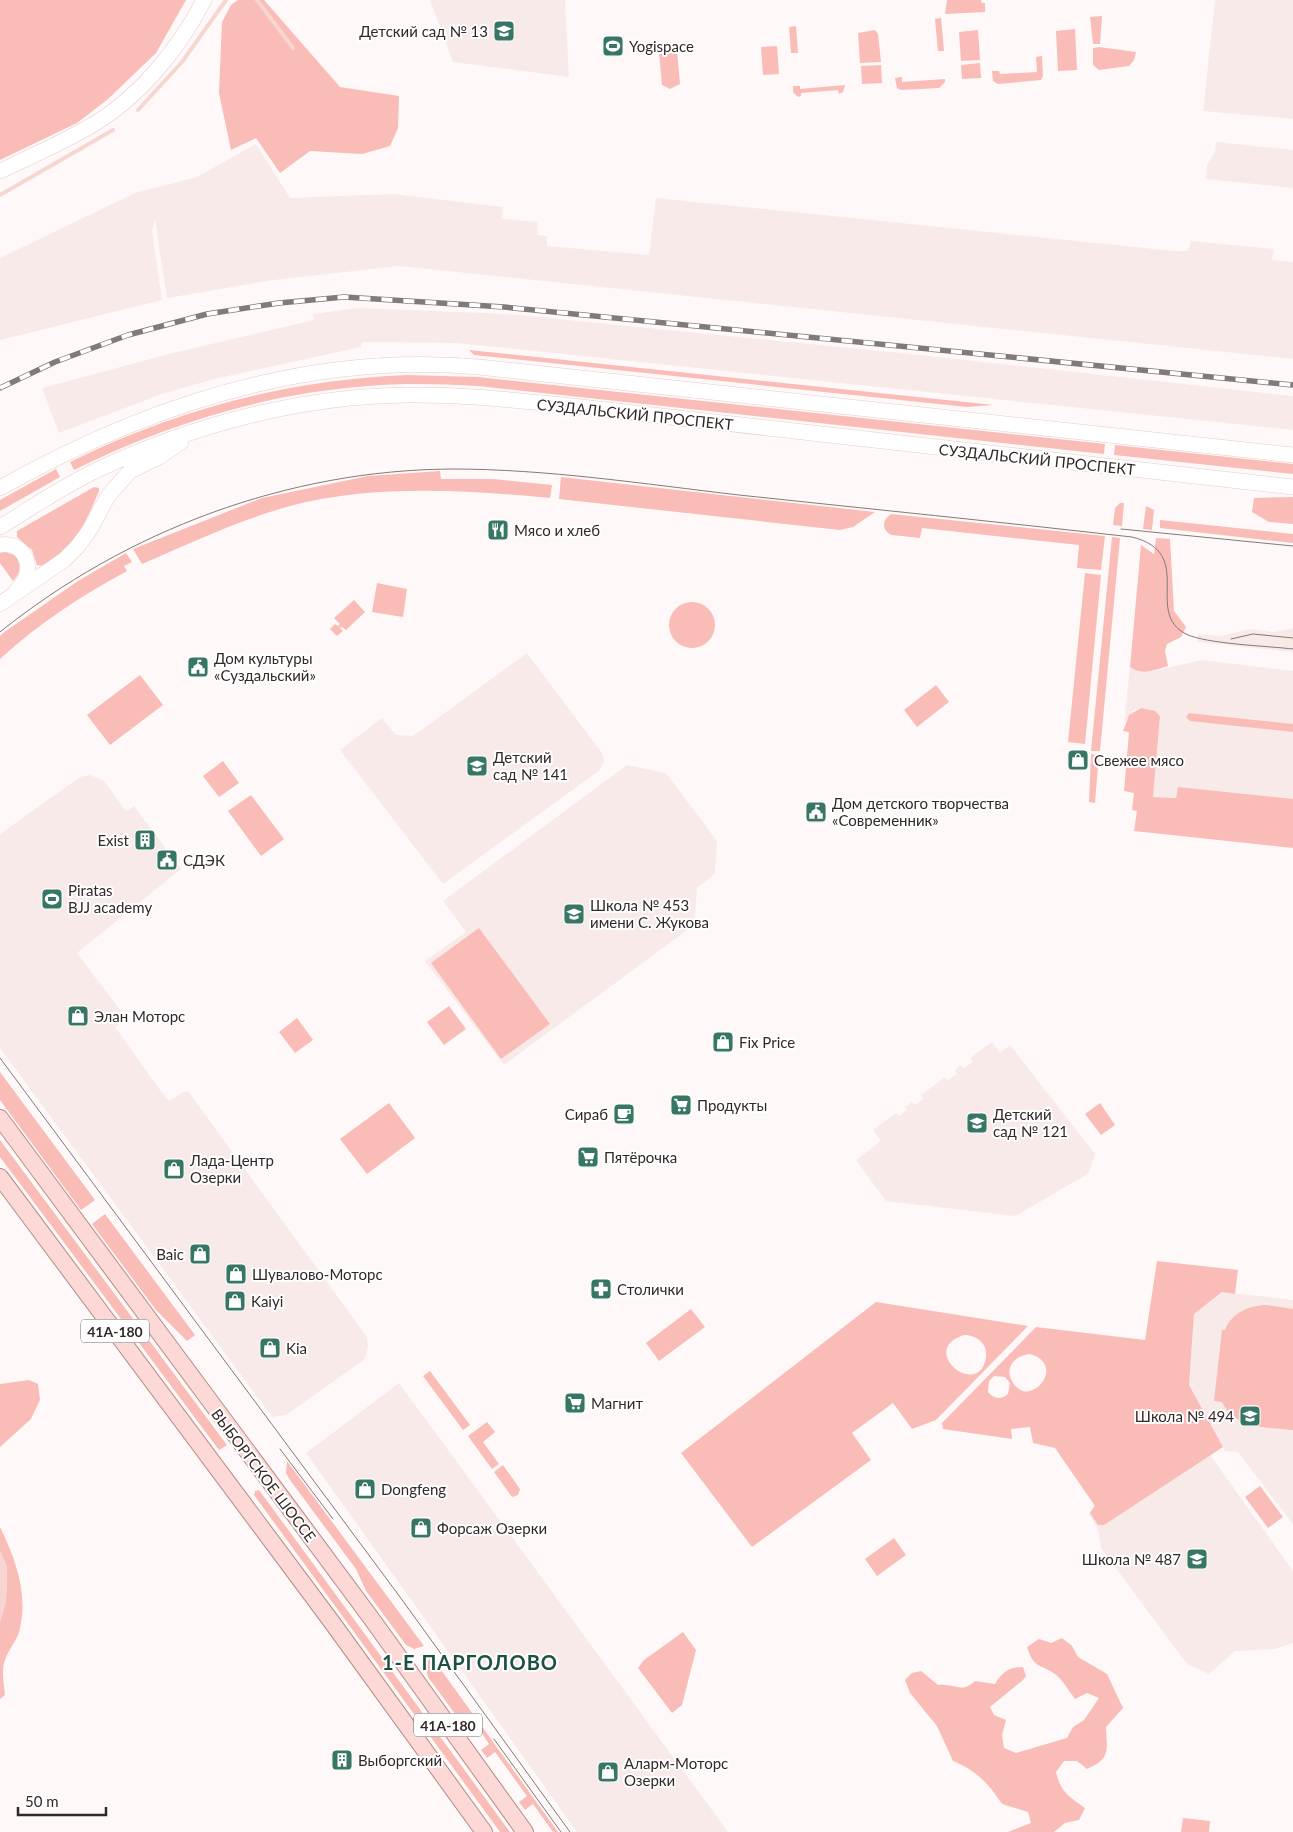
<svg xmlns="http://www.w3.org/2000/svg" width="1293" height="1832" font-family="Lato,sans-serif">
<style>
.built{fill:#f8eae8}
.green{fill:#fabcb6;fill-rule:evenodd}
.water{fill:#f7d6d2}
.lines{fill:none;stroke-linecap:round;stroke-linejoin:round}
.stream{stroke:#f7d6d2;stroke-width:4}
.secondary-casing{stroke:#e6cbc9;stroke-width:16}
.primary-casing{stroke:#b48b87;stroke-width:18}
.secondary{stroke:#fff;stroke-width:15}
.primary{stroke:#fcd9d6;stroke-width:16}
.tram{stroke:#827a79;stroke-width:1}
.rail-casing{stroke:#827a79;stroke-width:5.5}
.rail{stroke:#fff;stroke-width:4;stroke-dasharray:11;stroke-linecap:butt}
.labels{text-anchor:middle;dominant-baseline:central;stroke-width:4;stroke-linejoin:round;paint-order:stroke}
.shield{fill:#fff;stroke:#706868;stroke-width:1}
.shield-label{font-size:14px;font-weight:bold;fill:#322827}
.poi-label{font-size:15px;fill:#322827;stroke:#fff;text-anchor:start}
.street-label{font-size:15px;fill:#322827;stroke:#fff}
.district-label{font-size:20px;font-weight:bold;letter-spacing:1px;fill:#1c5042;stroke:#fff}
</style>
<rect width="100%" height="100%" fill="#fef9f8"/>
<path class="built" d="M430 0H565L569 77 453 62Z
M1215 0H1293V119L1203 111Z
M1216 142 1293 150V188L1206 179 1207 165 1215 152Z
M256 144 290 198 393 194 503 207 502 219 537 222 538 235 547 236V246L649 255 656 198 1174 251H1188L1191 241 1274 249 1272 260 1293 262V359L399 266 274 280 167 298 155 220 152 231 162 300 0 340V258L135 193 197 177Z
M358 308 508 314 911 354 1293 396V430L457 343 362 342 361 347 214 379 162 394 59 433 42 388 165 355 314 320 313 314Z
M1293 628V652L1197 642 1198 634 1221 636 1249 629 1274 632Z
M527 653 602 753 604 761 600 770 443 884 340 750 382 718 396 735 413 736Z
M1202 660 1293 671V724L1189 713 1188 719 1293 732V799L1178 787 1176 798 1153 797 1160 716 1141 708 1134 710 1124 723 1130 667 1138 672H1150Z
M627 765 666 773 717 841 715 874 697 888 695 918 698 922 504 1065 425 961 466 932 443 901Z
M90 775 104 781 126 811 134 806 181 869 77 953 126 1018 115 1027 160 1090 169 1101 183 1092 188 1091 367 1337 368 1347 364 1360 286 1415 272 1417 0 1048V834L80 777Z
M992 1042 1000 1053 1010 1045 1095 1154 1088 1174 1015 1216 886 1201 856 1160 881 1141 873 1130 896 1113 899 1116 907 1110 905 1107 912 1102 915 1105 923 1099 921 1095 945 1077 948 1080 957 1074 955 1070 961 1065 964 1068 973 1062 970 1058Z
M1223 1292 1293 1300V1524L1238 1452 1225 1451 1189 1385 1194 1314Z
M399 1383 728 1832H577L306 1453Z
M1198 1438 1293 1571V1643L1275 1649 1235 1651 1209 1674 1187 1664 1101 1548 1098 1529 1089 1514 1095 1503Z"/>
<path class="green" d="M0 0H186L156 53 108 99 77 123 0 160Z
M238 0H264L340 87 399 96 398 128 390 146 362 154 310 151 280 173 256 138 231 150 219 93 222 22 231 5Z
M947 0H981L982 3H985V12L945 14Z
M1102 16 1100 44H1093L1090 17Z
M941 18 944 51H938L935 19Z
M796 26 798 53H791L789 27Z
M1075 29 1077 70 1058 71 1056 31Z
M875 30 878 34 881 62 860 63 858 33Z
M978 30 980 60 961 61 959 32Z
M669 45 675 46 677 51 680 84 670 89 662 85 659 52Z
M777 46 779 74 763 75 761 47Z
M1099 47 1136 52 1134 60 1129 66 1099 70 1093 65V48Z
M1042 56 1043 76 1041 80 998 84 993 81 992 71H999L1000 74 1037 72 1036 57Z
M980 63 981 78 962 79 961 65Z
M881 65 882 83 862 84 861 66Z
M902 77V82L945 79V82L939 88 901 90 897 88 895 78Z
M845 85 843 92 839 94 838 90 801 93V96L798 97 793 92V86H800V89Z
M469 350 994 405 967 407 474 355Z
M407 375 478 377 1105 444 1104 454 478 386C441 384 404 383 368 386 267 393 164 425 74 470L70 462C176 409 289 380 407 375Z
M1115 445 1293 464V474L1114 455Z
M56 469 60 477 0 511V500Z
M440 471 441 479H493L552 485 550 498C467 490 372 484 290 506 239 520 190 543 142 564L133 549 262 498 368 476Z
M561 477 875 512 853 527 840 530 559 499Z
M94 487 99 488V491C88 517 78 542 54 558 49 562 43 567 37 565L32 550 17 537V531Z
M1293 497V524L1269 522 1252 512 1254 498Z
M1120 503H1124L1122 526 1113 525 1115 508Z
M1146 506 1154 510 1152 530 1143 529Z
M891 514 1105 536 1101 570 1077 568 1079 545 922 528 920 538 892 535C881 530 882 520 891 514Z
M1160 520 1293 534V543L1160 528Z
M1112 537 1120 538 1100 751H1091Z
M1156 538 1170 539 1174 611 1186 627 1181 637 1167 644 1165 651 1168 666C1154 670 1143 676 1130 667L1141 545 1154 554Z
M0 550 16 556C21 566 21 573 13 581L0 563Z
M126 553 132 562 124 566 127 571C81 596 39 623 0 659V636L3 633 78 581Z
M1085 573 1101 575 1085 744 1068 742Z
M377 583 407 589 403 617 372 612Z
M354 600 365 612 346 630 342 627 340 628 343 631 337 636 330 629 335 624 338 626 340 624 334 618Z
M669 625a23 23 0 1 1 46 0a23 23 0 1 1-46 0Z
M140 675 163 705 110 745 87 715Z
M936 685 949 702 917 727 904 710Z
M1141 708 1155 711 1160 716 1153 797 1176 798 1178 787 1293 799V848L1134 831 1137 811 1132 810 1134 793 1124 791 1129 732 1123 731 1129 715Z
M1189 713 1293 724V732L1190 721 1186 717Z
M1091 754 1099 755 1095 803 1089 802Z
M223 761 239 783 219 797 203 776Z
M251 795 284 839 261 856 228 811Z
M479 928 550 1024 501 1059 431 963Z
M449 1006 466 1029 444 1045 427 1022Z
M297 1018 313 1040 295 1053 279 1032Z
M0 1072 95 1200 81 1210 0 1100Z
M389 1103 415 1138 367 1174 340 1139Z
M1100 1103 1115 1125 1101 1135 1085 1114Z
M0 1140 227 1445 219 1450 0 1157Z
M105 1214 195 1335 187 1341 156 1310 92 1224Z
M1157 1261 1238 1270 1235 1294 1222 1292 1194 1314 1189 1385 1223 1447 1104 1525H1098L1090 1513 1095 1506 1055 1448 1033 1443 1030 1427 1011 1429 1012 1439 943 1429 942 1423 1036 1327 1145 1340ZM1030 1354C1069 1365 1028 1412 1012 1381 1004 1367 1016 1355 1030 1354ZM994 1376 1005 1377 1010 1383 1008 1394C1001 1400 994 1399 988 1392L989 1381Z
M876 1302 1028 1326 936 1420 912 1429 893 1403 852 1433 871 1460 752 1547 681 1453ZM964 1335C976 1335 988 1343 986 1357 980 1401 916 1350 964 1335Z
M1266 1305 1293 1309V1430C1267 1427 1235 1429 1222 1402L1214 1401 1222 1330H1225C1232 1312 1249 1306 1266 1305Z
M691 1309 705 1327 659 1361 646 1343Z
M430 1371 470 1425 463 1430 423 1376Z
M29 1380 38 1384 40 1400 31 1419 0 1447V1384Z
M487 1422 495 1432 483 1442 499 1464 492 1469 468 1436Z
M287 1461 424 1646 414 1649 406 1645 366 1591 356 1569 290 1480 286 1473Z
M503 1465 520 1489 518 1495 512 1497 494 1472Z
M1260 1486 1283 1517 1268 1528 1245 1497Z
M259 1490 510 1832H500L254 1495 255 1491Z
M0 1527C16 1560 29 1596 19 1632 16 1642 8 1650 5 1660 1 1670 4 1685 5 1695L0 1699V1622L6 1601 7 1567 0 1551Z
M894 1538 906 1555 877 1576 865 1559Z
M683 1632 696 1650 682 1705 672 1713 638 1668 644 1660Z
M1062 1638 1072 1646 1078 1657 1107 1674 1123 1708 1106 1727C1107 1750 1111 1759 1087 1769L1077 1761H1064L1056 1772C1060 1791 1069 1797 1085 1808L1079 1820 1065 1823 1054 1832H1008L1031 1823 1028 1812 1002 1804C988 1783 977 1771 953 1761L937 1726 910 1693 905 1680 912 1673 921 1671 938 1685C954 1683 962 1694 975 1681L995 1684C1002 1672 1009 1667 1023 1667L1026 1676 1023 1680 990 1707 994 1715 1006 1720 1002 1735 1004 1748 1016 1753 1067 1738 1073 1727 1084 1720 1099 1698 1087 1693 1075 1699C1069 1691 1062 1679 1055 1674 1039 1663 1034 1669 1027 1647L1039 1639 1051 1643Z
M431 1656 558 1832H553L533 1804 525 1810 519 1802 527 1796 495 1752 487 1758 481 1750 489 1744 481 1732 472 1737 428 1677 425 1666Z
M1183 1818 1210 1821 1209 1832H1181Z"/>
<path class="water" d="M0 1551 7 1567 6 1601 0 1622Z"/>
<g class="lines">
<path class="stream" d="M257 0 293 48
M138 110 182 62 226 0
M0 195 113 130"/>
<g class="secondary-casing">
<path id="secondary" d="M0 171C30 157 61 143 89 127 138 99 179 49 204 0
M0 488C147 405 308 352 479 367L1293 455
M0 527C31 508 62 487 95 471 191 425 301 396 408 395 460 394 511 400 563 405L1293 487
M0 545C18 542 32 557 26 576 25 581 20 586 17 590
M0 604 64 560 77 547 89 531 108 496 130 471 159 457 181 442"/>
</g>
<g class="primary-casing">
<path id="primary" d="M0 1118 371 1618 525 1832
M0 1177 331 1621 484 1832"/>
</g>
<use href="#secondary" class="secondary"/>
<use href="#primary" class="primary"/>
<path class="tram" d="M1121 529 1293 546
M0 632C127 530 288 470 452 469 547 469 644 484 739 495 870 509 1001 522 1132 537 1197 553 1143 612 1186 634 1206 644 1268 646 1293 649
M1231 639 1253 634 1293 638
M0 1058 400 1597 570 1832
M280 1449 333 1519
M494 1739 561 1832"/>
<g class="rail-casing">
<path id="rail" d="M0 388 55 362 128 335 207 314 279 303 344 297 504 307 1293 385"/>
</g>
<use href="#rail" class="rail"/>
</g>
<defs>
<g id="school-square" transform="scale(1.125)"><rect x="-9" y="-9" width="18" height="18" rx="4" fill="#377665" stroke="#fff"/><path d="M0-5L7-2L0 1L-7-2ZM-4 1L0 2.5L4 1V4Q0 6-4 4Z" fill="#fff"/></g>
<g id="stadium-square" transform="scale(1.125)"><rect x="-9" y="-9" width="18" height="18" rx="4" fill="#377665" stroke="#fff"/><path d="M0-5a6.5 5 0 1 0 0 10a6.5 5 0 1 0 0-10ZM-3.5-1.8h7v3.6h-7Z" fill="#fff"/></g>
<g id="restaurant-square" transform="scale(1.125)"><rect x="-9" y="-9" width="18" height="18" rx="4" fill="#377665" stroke="#fff"/><path d="M-5-6h1v4h1v-4h1v4h1v-4h1v5L-1.5 .5V6h-2V.5L-5-1ZM5-6V6H3V1.5H1.5Q1.5-4 5-6Z" fill="#fff"/></g>
<g id="civic-square" transform="scale(1.125)"><rect x="-9" y="-9" width="18" height="18" rx="4" fill="#377665" stroke="#fff"/><path d="M-.6-6.5H3V-4.5H.6V-3L4-1V1h2V6H-6V1h2V-1L-.6-3ZM-1.2 2.5V6h2.4V2.5Z" fill="#fff"/></g>
<g id="shop-square" transform="scale(1.125)"><rect x="-9" y="-9" width="18" height="18" rx="4" fill="#377665" stroke="#fff"/><path d="M-5-2.5h2.3a2.7 3.5 0 0 1 5.4 0H5L5.5 6h-11ZM-1.5-2.5h3a1.5 2.3 0 0 0-3 0Z" fill="#fff"/></g>
<g id="building-square" transform="scale(1.125)"><rect x="-9" y="-9" width="18" height="18" rx="4" fill="#377665" stroke="#fff"/><path d="M-4-6H4V6H1V3H-1V6H-4ZM-2.5-4.3h1.7v1.8h-1.7ZM.8-4.3h1.7v1.8H.8ZM-2.5-1h1.7V.8h-1.7ZM.8-1h1.7V.8H.8Z" fill="#fff"/></g>
<g id="supermarket-square" transform="scale(1.125)"><rect x="-9" y="-9" width="18" height="18" rx="4" fill="#377665" stroke="#fff"/><path d="M-6-5.5h2.5l.6 2H6L4.5 2H-2.5L-4.4-4H-6ZM-1.5 3.2a1.3 1.3 0 1 0 .1 0ZM3 3.2a1.3 1.3 0 1 0 .1 0Z" fill="#fff"/></g>
<g id="cafe-square" transform="scale(1.125)"><rect x="-9" y="-9" width="18" height="18" rx="4" fill="#377665" stroke="#fff"/><path d="M-5.5-4.5H6V0H3Q3 3.5 0 3.5H-2.5Q-5.5 3.5-5.5 0ZM3-3.2v2h1.7v-2ZM-6 4.5H4V6H-6Z" fill="#fff"/></g>
<g id="pharmacy-square" transform="scale(1.125)"><rect x="-9" y="-9" width="18" height="18" rx="4" fill="#377665" stroke="#fff"/><path d="M-2-6h4v4h4v4h-4v4h-4v-4h-4v-4h4Z" fill="#fff"/></g>
</defs>
<g fill-rule="evenodd">
<use href="#school-square" x="504" y="31"/>
<use href="#stadium-square" x="613" y="46"/>
<use href="#restaurant-square" x="498" y="530"/>
<use href="#civic-square" x="198" y="667"/>
<use href="#shop-square" x="1078" y="760"/>
<use href="#school-square" x="477" y="766"/>
<use href="#civic-square" x="816" y="812"/>
<use href="#building-square" x="145" y="840"/>
<use href="#civic-square" x="167" y="860"/>
<use href="#stadium-square" x="52" y="899"/>
<use href="#school-square" x="574" y="914"/>
<use href="#shop-square" x="78" y="1016"/>
<use href="#shop-square" x="723" y="1042"/>
<use href="#supermarket-square" x="681" y="1105"/>
<use href="#cafe-square" x="624" y="1114"/>
<use href="#school-square" x="977" y="1123"/>
<use href="#supermarket-square" x="588" y="1157"/>
<use href="#shop-square" x="174" y="1169"/>
<use href="#shop-square" x="200" y="1254"/>
<use href="#shop-square" x="236" y="1274"/>
<use href="#pharmacy-square" x="601" y="1289"/>
<use href="#shop-square" x="235" y="1301"/>
<use href="#shop-square" x="270" y="1348"/>
<use href="#supermarket-square" x="575" y="1403"/>
<use href="#school-square" x="1250" y="1416"/>
<use href="#shop-square" x="365" y="1489"/>
<use href="#shop-square" x="421" y="1528"/>
<use href="#school-square" x="1197" y="1559"/>
<use href="#building-square" x="342" y="1760"/>
<use href="#shop-square" x="608" y="1772"/>
</g>
<g class="labels">
<g class="shield">
<rect x="81" y="1319.5" width="68" height="23" rx="4"/>
<rect x="414" y="1713.5" width="68" height="23" rx="4"/>
</g>
<g class="shield-label">
<text x="115" y="1331">41А-180</text>
<text x="448" y="1725">41А-180</text>
</g>
<g class="poi-label">
<text x="488" y="31" text-anchor="end">Детский сад № 13</text>
<text x="629" y="46">Yogispace</text>
<text x="514" y="530">Мясо и хлеб</text>
<text x="214" y="658">Дом культуры<tspan x="214" dy="17">«Суздальский»</tspan></text>
<text x="493" y="757">Детский<tspan x="493" dy="17">сад № 141</tspan></text>
<text x="1094" y="760">Свежее мясо</text>
<text x="832" y="803">Дом детского творчества<tspan x="832" dy="17">«Современник»</tspan></text>
<text x="129" y="840" text-anchor="end">Exist</text>
<text x="183" y="860">СДЭК</text>
<text x="68" y="890">Piratas<tspan x="68" dy="17">BJJ academy</tspan></text>
<text x="590" y="905">Школа № 453<tspan x="590" dy="17">имени С. Жукова</tspan></text>
<text x="94" y="1016">Элан Моторс</text>
<text x="739" y="1042">Fix Price</text>
<text x="697" y="1105">Продукты</text>
<text x="608" y="1114" text-anchor="end">Сираб</text>
<text x="993" y="1114">Детский<tspan x="993" dy="17">сад № 121</tspan></text>
<text x="604" y="1157">Пятёрочка</text>
<text x="190" y="1160">Лада-Центр<tspan x="190" dy="17">Озерки</tspan></text>
<text x="184" y="1254" text-anchor="end">Baic</text>
<text x="252" y="1274">Шувалово-Моторс</text>
<text x="617" y="1289">Столички</text>
<text x="251" y="1301">Kaiyi</text>
<text x="286" y="1348">Kia</text>
<text x="591" y="1403">Магнит</text>
<text x="1234" y="1416" text-anchor="end">Школа № 494</text>
<text x="381" y="1489">Dongfeng</text>
<text x="437" y="1528">Форсаж Озерки</text>
<text x="1181" y="1559" text-anchor="end">Школа № 487</text>
<text x="358" y="1760">Выборгский</text>
<text x="624" y="1763">Аларм-Моторс<tspan x="624" dy="17">Озерки</tspan></text>
</g>
<g class="street-label">
<text transform="translate(635 414) rotate(6)">СУЗДАЛЬСКИЙ ПРОСПЕКТ</text>
<text transform="translate(1037 459) rotate(6)">СУЗДАЛЬСКИЙ ПРОСПЕКТ</text>
<text transform="translate(264 1475) rotate(53)">ВЫБОРГСКОЕ ШОССЕ</text>
</g>
<g class="district-label">
<text x="470" y="1662">1-Е ПАРГОЛОВО</text>
</g>
</g>
<path d="M18 1807v8h88v-8" fill="none" stroke="#322827" stroke-width="2.5"/>
<text x="25" y="1807" font-size="15" fill="#322827" stroke="#ffffff" stroke-width="4" paint-order="stroke">50 m</text>
</svg>
